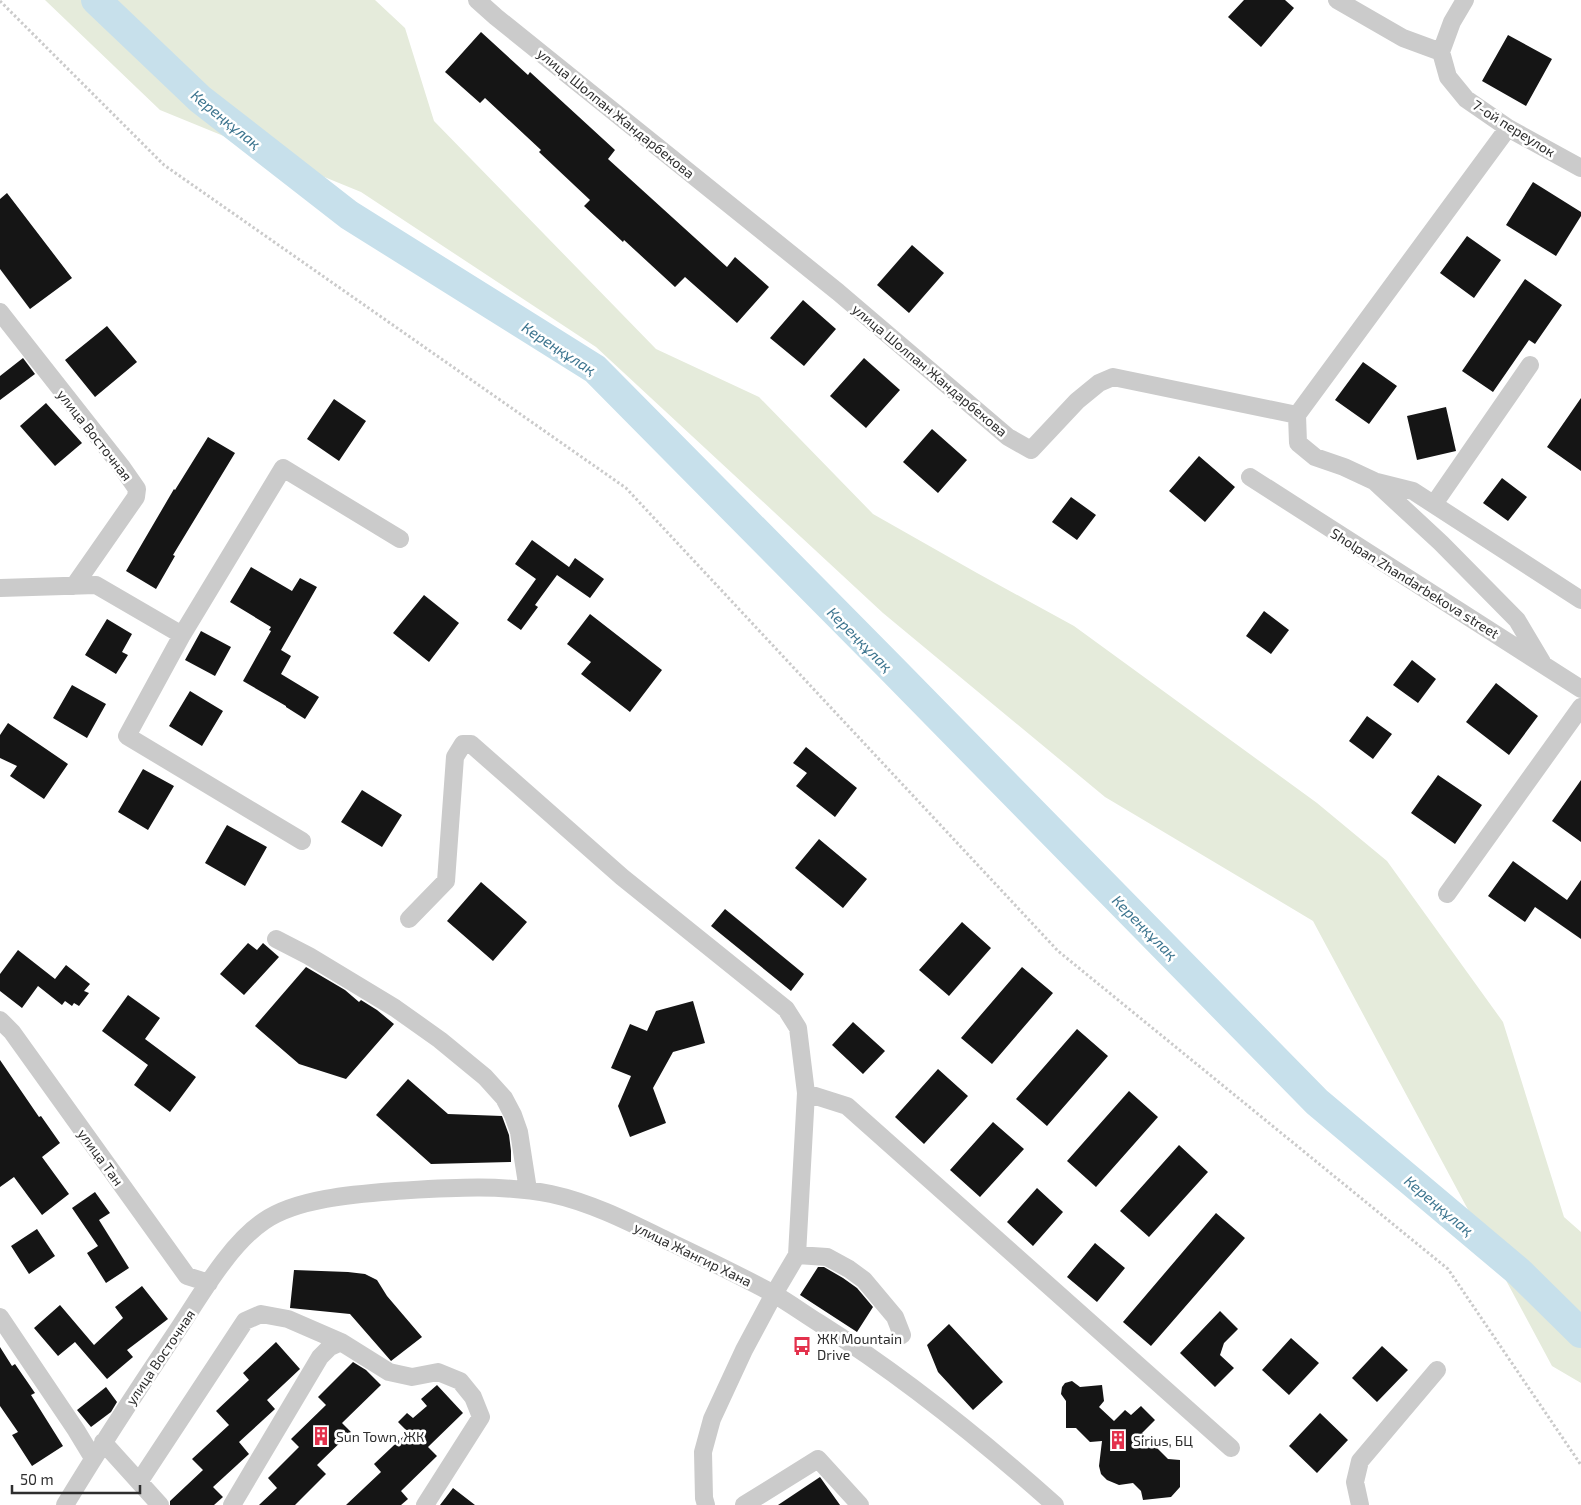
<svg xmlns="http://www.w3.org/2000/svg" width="1581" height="1505" font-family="'Exo 2',sans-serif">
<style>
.green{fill:#e5ebdb}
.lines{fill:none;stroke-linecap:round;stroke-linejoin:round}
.river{stroke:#c7e0eb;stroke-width:30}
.building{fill:#151515}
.path{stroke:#cbcbcb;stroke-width:3;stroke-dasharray:2.5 2.5;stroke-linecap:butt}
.minor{stroke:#cbcbcb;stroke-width:18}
.labels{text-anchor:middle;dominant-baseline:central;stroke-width:5;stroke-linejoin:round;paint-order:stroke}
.street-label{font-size:14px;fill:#2e2e2e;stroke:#fff}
.poi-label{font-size:14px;fill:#2e2e2e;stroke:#fff;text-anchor:start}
.water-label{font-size:15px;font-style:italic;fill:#3d758f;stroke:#fff}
</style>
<rect width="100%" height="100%" fill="#fff"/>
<path class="green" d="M45 0H375L405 28 434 121 656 349 759 397 873 514 977 573 1074 626 1317 803 1387 861 1503 1022 1564 1217 1581 1232V1383L1552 1366 1313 921 1105 797 883 613 596 347 361 192 160 110Z"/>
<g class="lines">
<path class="river" d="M96 0 200 99 349 215 595 369 891 668 1317 1102 1519 1272 1581 1333"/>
</g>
<path class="building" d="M1244 0H1285L1294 8 1261 47 1228 17Z
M481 32 528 75 530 72 615 150 608 159 727 267 735 257 769 287 737 323 685 277 675 287 624 240 623 242 584 206 590 200 539 152 541 150 485 98 480 103 445 72Z
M1508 35 1552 59 1526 106 1482 81Z
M1533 182 1581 212V216L1556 256 1506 225Z
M7 193 72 278 30 309 0 269V199Z
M1467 236 1501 260 1474 298 1440 273Z
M912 245 944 273 909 313 877 285Z
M1525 279 1562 305 1535 344 1529 340 1493 392 1462 371Z
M803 300 836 329 804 366 770 338Z
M107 326 137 362 95 397 65 360Z
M23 358 35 374 0 400V376Z
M864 358 900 390 866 428 830 396Z
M1363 362 1397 386 1369 424 1335 400Z
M1581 398V471L1547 447Z
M334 399 366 421 339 461 307 439Z
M46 403 82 443 55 466 20 426Z
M1446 407 1456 451 1417 460 1407 416Z
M932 429 967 460 938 493 903 462Z
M208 437 235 453 173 555 175 556 156 589 126 571 174 489 175 490Z
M1199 456 1235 487 1205 522 1169 491Z
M1502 478 1527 497 1508 521 1483 503Z
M1071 497 1096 515 1077 540 1052 522Z
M532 540 569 567 575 558 604 579 590 598 557 575 535 605 538 607 521 630 507 620 536 579 515 564Z
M251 567 292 591 300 578 317 587 281 650 291 656 281 674 319 697 305 719 286 707V706L243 681 271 631 269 630 271 627 230 602Z
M424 595 459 623 429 662 393 633Z
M1264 611 1289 630 1271 654 1246 636Z
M590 614 662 670 630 712 581 674 591 662 567 644Z
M107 619 132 634 122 652 128 655 116 674 85 655Z
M201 631 231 647 215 676 185 660Z
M1412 660 1436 679 1418 703 1393 685Z
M1496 683 1538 716 1509 755 1466 722Z
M72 685 106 704 87 738 53 718Z
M190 691 223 711 202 746 169 726Z
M1367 716 1392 734 1373 759 1349 741Z
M8 723 68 764 44 799 10 776 17 766 0 758V735Z
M806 747 857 788 835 817 796 786 807 773 793 763Z
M143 769 174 786 148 830 118 812Z
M1438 775 1482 805 1455 844 1411 813Z
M1581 780V842L1552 821Z
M362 790 402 815 382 847 341 822Z
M227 825 267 847 245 886 205 863Z
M819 839 867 879 843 908 795 868Z
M1513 861 1567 900 1581 880V939L1535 907 1525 922 1488 896Z
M481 882 527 922 493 961 447 921Z
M725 909 804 974 791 991 711 926Z
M962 922 991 948 949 996 919 970Z
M248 943 257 950 263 943 279 957 244 995 220 974Z
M18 950 55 979 66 965 90 984 84 991 89 993 79 1006 74 1003 72 1006 65 1001 62 1005 38 986 22 1008 0 991V974Z
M306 967 345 990 359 1002 361 1000 377 1010 394 1024 346 1079 299 1064 255 1026Z
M1022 967 1053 993 992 1064 961 1038Z
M128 995 160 1018 145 1039 196 1077 170 1112 134 1085 148 1065 102 1031Z
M693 1001 705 1043 673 1052 653 1088 666 1123 630 1137 618 1106 631 1076 611 1068 630 1024 647 1031 656 1011Z
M853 1022 885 1051 863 1074 832 1045Z
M1077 1029 1108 1056 1047 1126 1016 1099Z
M0 1060 39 1117 41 1116 60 1143 42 1157 69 1194 42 1215 14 1177 0 1187Z
M938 1069 968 1096 924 1144 895 1117Z
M408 1079 448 1114 502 1116 509 1135 511 1151V1162L431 1164 376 1115Z
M1129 1091 1158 1117 1096 1187 1067 1161Z
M993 1122 1024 1149 980 1197 950 1170Z
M1179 1145 1208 1172 1149 1237 1120 1211Z
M1037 1188 1063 1212 1033 1246 1007 1222Z
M95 1192 110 1213 99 1220 129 1268 106 1283 87 1253 98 1246 72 1208Z
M1216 1213 1245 1238 1151 1346 1123 1322Z
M37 1229 55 1256 29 1274 11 1246Z
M1095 1243 1125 1268 1097 1302 1067 1277Z
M818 1267H824L843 1278 857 1288 873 1307 857 1332 800 1295Z
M294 1270 348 1272 365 1274 377 1280 387 1296 422 1337 391 1361 350 1314 290 1308Z
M142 1286 168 1319 127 1350 133 1357 107 1379 75 1342 58 1356 34 1328 60 1305 94 1345 123 1318 115 1307Z
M1220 1311 1238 1329 1224 1343 1220 1355 1234 1368 1215 1387 1180 1353Z
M949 1324 1003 1382 973 1410 938 1372 927 1345Z
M1291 1338 1319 1363 1289 1395 1262 1370Z
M276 1342 300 1369 267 1400 275 1409 239 1442 249 1454 213 1487 223 1497 214 1505H170V1501L203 1470 192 1459 229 1425 216 1411 249 1380 243 1373Z
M1382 1346 1408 1370 1377 1402 1352 1378Z
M0 1347 12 1366 15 1364 35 1393 31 1395 63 1446 32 1466 12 1435 18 1432 0 1406Z
M353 1362 366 1370 381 1385 342 1423 351 1432 317 1465 326 1474 295 1505H259L277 1488 268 1478 299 1447 291 1439 326 1405 318 1397Z
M1072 1381 1080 1387 1102 1385 1104 1401 1099 1407 1114 1421 1125 1410 1131 1415 1141 1406 1155 1420 1142 1433 1168 1459 1180 1460V1487L1171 1497 1143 1500 1141 1491 1133 1483 1119 1485 1107 1480 1101 1474 1099 1466 1102 1441 1090 1442 1076 1428H1066V1401L1061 1394 1062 1387 1065 1383Z
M437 1385 463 1413 428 1447 437 1456 401 1491 408 1499 401 1505H346L381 1472 374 1464 408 1432 398 1422 407 1413 413 1418 427 1406 421 1399Z
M106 1387 117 1402 111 1412 91 1427 77 1410Z
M1320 1413 1348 1440 1317 1473 1289 1446Z
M820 1477 840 1505H778Z
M453 1488 475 1505H440Z"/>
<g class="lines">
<path class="path" d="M0 1 164 165 626 488 1058 951 1448 1269 1581 1465"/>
<path class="minor" d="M477 0 496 17 838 292 1008 437 1031 450 1077 401 1099 383 1113 377 1297 415
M1337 0 1403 38 1441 52
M1465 0 1452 22 1441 52 1448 77 1466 99 1508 128 1581 168
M0 312 121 466 137 489 136 497 74 586
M1297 415 1298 443 1315 457 1344 467 1374 481 1441 543 1517 620 1542 662
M1297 415 1508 128
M1250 477 1581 689
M1377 482 1413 491 1581 600
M1434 504 1530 365
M0 588 96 585 182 635 283 468 400 539
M182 635 127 736 302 841
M1447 894 1581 707
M409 919 446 881 455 757 463 744H471L622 877 786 1009 798 1028 806 1093 797 1255 774 1294 744 1350 712 1419 703 1452 704 1498 706 1505
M276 939 309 956 395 1008 440 1040 485 1077 504 1098 513 1115 519 1132 528 1190
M0 1020 12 1032 187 1276 209 1283
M806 1093 847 1106 1231 1448
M797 1255 827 1257 849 1269 864 1280 895 1317 902 1335
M0 1317 76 1430 93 1458
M103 1442 160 1505
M139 1482 245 1321 261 1314 288 1319 341 1342
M65 1505C101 1445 140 1386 179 1328 202 1293 230 1244 264 1221 297 1198 357 1194 396 1191 448 1188 500 1184 551 1194 593 1203 633 1224 672 1243 705 1259 739 1275 772 1293 788 1302 803 1313 819 1323 903 1376 981 1439 1055 1505
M232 1505 320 1357 330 1347 341 1342 389 1372 412 1377 438 1372 460 1381 473 1397 481 1417 425 1505
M744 1505 818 1459 860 1505
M1360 1505 1355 1482 1360 1461 1437 1370"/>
</g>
<defs>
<g id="bus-bare" transform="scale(1.5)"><path d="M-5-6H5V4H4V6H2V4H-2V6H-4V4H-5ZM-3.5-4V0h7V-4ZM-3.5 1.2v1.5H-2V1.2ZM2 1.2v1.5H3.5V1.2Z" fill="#e3314c" stroke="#fff" stroke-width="2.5" paint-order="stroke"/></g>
<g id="building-bare" transform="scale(1.5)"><path d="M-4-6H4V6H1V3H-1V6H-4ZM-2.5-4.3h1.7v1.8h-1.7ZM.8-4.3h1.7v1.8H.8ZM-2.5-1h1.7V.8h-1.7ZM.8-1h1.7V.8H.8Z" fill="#e3314c" stroke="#fff" stroke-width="2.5" paint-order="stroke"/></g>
</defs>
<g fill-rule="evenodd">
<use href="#bus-bare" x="802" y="1346"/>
<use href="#building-bare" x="321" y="1436"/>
<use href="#building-bare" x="1118" y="1440"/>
</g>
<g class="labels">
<g class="street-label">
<text transform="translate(616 113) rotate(39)">улица Шолпан Жандарбекова</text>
<text transform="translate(1514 128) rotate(32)">7-ой переулок</text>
<text transform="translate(930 370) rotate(40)">улица Шолпан Жандарбекова</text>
<text transform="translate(95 435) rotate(52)">улица Восточная</text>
<text transform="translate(1415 583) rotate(32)">Sholpan Zhandarbekova street</text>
<text transform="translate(101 1157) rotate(54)">улица Тан</text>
<text transform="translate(693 1254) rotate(26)">улица Жангир Хана</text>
<text transform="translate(160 1357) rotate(-56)">улица Восточная</text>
</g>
<g class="poi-label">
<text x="817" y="1338">ЖК Mountain<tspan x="817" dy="16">Drive</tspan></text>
<text x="336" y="1436">Sun Town, ЖК</text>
<text x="1133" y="1440">Sirius, БЦ</text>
</g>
<g class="water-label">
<text transform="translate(226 119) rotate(39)">Кереңқұлақ</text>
<text transform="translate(559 348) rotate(33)">Кереңқұлақ</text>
<text transform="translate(860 639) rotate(45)">Кереңқұлақ</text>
<text transform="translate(1145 927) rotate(45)">Кереңқұлақ</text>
<text transform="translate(1439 1205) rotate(40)">Кереңқұлақ</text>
</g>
</g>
<path d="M12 1485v8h128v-8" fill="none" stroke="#2e2e2e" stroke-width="2.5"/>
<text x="20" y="1485" font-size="15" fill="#2e2e2e" stroke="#ffffff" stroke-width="4" paint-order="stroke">50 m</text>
</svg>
